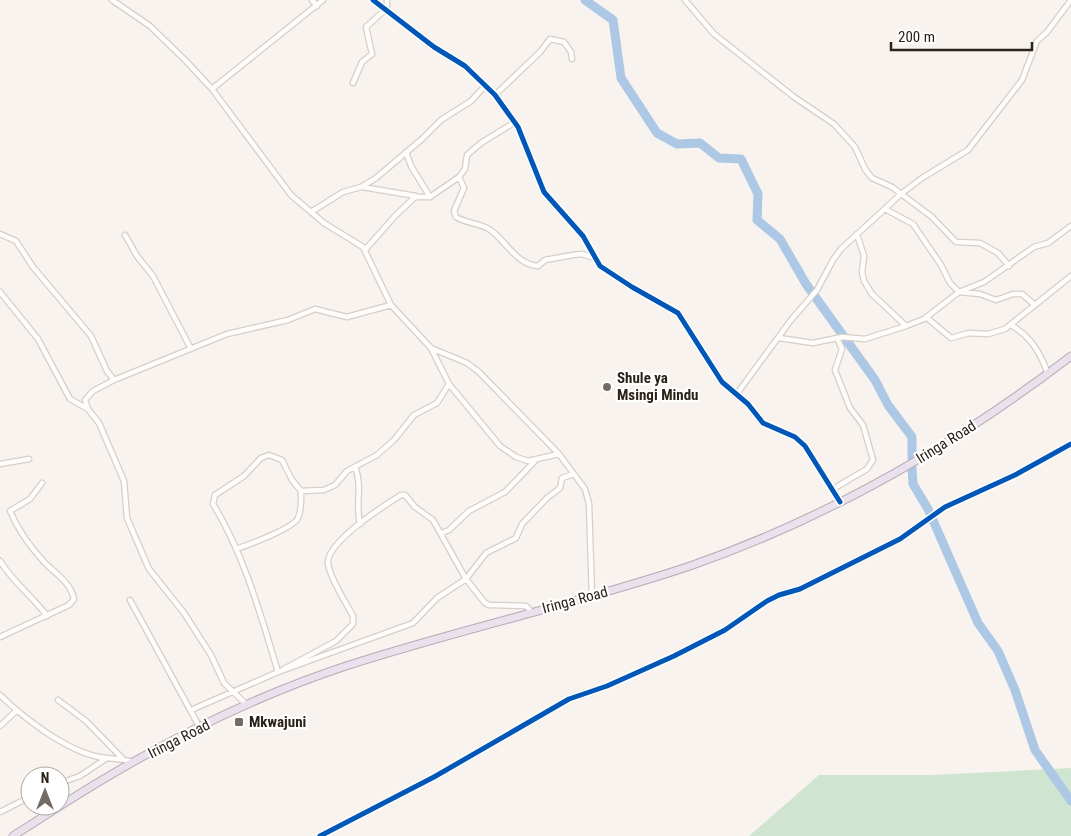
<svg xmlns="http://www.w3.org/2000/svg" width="1071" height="836" font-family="'Roboto Condensed',sans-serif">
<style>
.green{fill:#d0e5d1}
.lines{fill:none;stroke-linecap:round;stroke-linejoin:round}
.river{stroke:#acc8e4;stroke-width:9}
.minor-casing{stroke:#d6cfc9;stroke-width:7}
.trunk-casing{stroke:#b5aab6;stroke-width:9}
.minor{stroke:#fefdfc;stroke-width:4.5}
.trunk{stroke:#e9e1ec;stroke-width:7}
.cycleway-casing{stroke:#fff;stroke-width:8}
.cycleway{stroke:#0057b8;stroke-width:5}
.poi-dot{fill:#736b64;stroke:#fff;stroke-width:2}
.labels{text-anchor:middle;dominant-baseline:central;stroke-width:4.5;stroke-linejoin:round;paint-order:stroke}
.poi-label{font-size:15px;font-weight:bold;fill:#2b2219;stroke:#fff;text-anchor:start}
.street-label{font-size:15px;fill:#2b2219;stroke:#fff}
</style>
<rect width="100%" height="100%" fill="#f8f3ee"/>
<path class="green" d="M1071 768V836H749L819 775H932Z"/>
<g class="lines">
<path class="river" d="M585 0 613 20 621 78 657 133 677 144 700 143 719 158 741 159 758 194 757 220 780 239 806 284 875 380 888 405 912 437V458
M912 468 913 484 928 509 978 623 998 651 1015 690 1035 750 1071 801"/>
<g class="minor-casing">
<path id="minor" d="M112 0 150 26 186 61 212 89 291 195 324 223 363 247 391 305 431 348 449 384 500 446 516 457 528 461 559 454
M312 0 317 6
M373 0 434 47 465 66 495 95 518 127 544 192 583 236 600 266 632 287 678 313 722 382 748 404 763 423 795 437 805 446 840 502
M387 0V10
M685 0 714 34 794 97 834 124 855 147 865 169 872 178 892 187 932 217 956 242 980 243 998 253 1009 266
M353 83 362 62 372 54 366 27 386 9
M212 89 323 0
M495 95 540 52 550 39 564 42 571 52 572 59
M406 152 411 166 430 197
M459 177 464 188 454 211 456 217C465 223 479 223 489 229 506 240 515 264 538 266L545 260 573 255 582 254 595 258
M362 187 416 196
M885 209 913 224 941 265 950 283 959 292 980 294 996 300 1013 294H1022L1035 305
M311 212 343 192 361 187 376 178 422 139 441 120 471 101 485 86
M0 234 16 241 33 267 91 336 107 371 114 380
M857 234 864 256 862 272 864 281 872 294 906 326
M125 235 137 256 153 276 191 349
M365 250 395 216 415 197H430L459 177 465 169 467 155 481 143 515 122
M0 292 38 339 70 399 88 409
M926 317 951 338 969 333 988 334 1005 329 1071 276
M1011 325C1031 337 1040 352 1048 374
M779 338 813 343 842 337 865 339 906 326 924 319 959 292 984 282 1034 247 1048 243 1071 226
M431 348 467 363 479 372 559 454 585 489 589 504 592 597
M736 395 791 320 817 290 833 260 841 249 901 194 922 178 968 150 1022 80 1037 41 1047 32 1071 0
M0 464 29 459
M355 467C363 486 355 504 360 524
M833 489 867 469 873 460 863 425 850 408 835 370 842 349 837 338
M442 533 449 530 469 511 505 492 535 461
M236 549C248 545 294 528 298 518 302 510 301 499 301 491
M0 561C13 582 32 596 47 616
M130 600 200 728
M0 637 69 605 74 599C71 583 55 573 45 563 31 548 18 530 10 511L30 499 42 483
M284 669 336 641 353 624V616C346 603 330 578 328 564 325 543 385 505 401 495H405L415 507 433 520 466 579 485 603 489 605 526 606 532 612
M278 672C261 616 244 554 213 504L215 495 244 476 261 458 269 455 282 460 292 480 301 491 324 490 335 485 347 471 377 455 394 440 414 415 437 403 449 384
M0 695C25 719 65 750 99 757 110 759 122 758 133 762
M58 700 86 721 123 759
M247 705 224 683 211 655 184 613 149 569 127 518 124 481 99 423 88 409 85 400 93 391 114 380 227 334 288 320 315 309 347 317 391 305
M191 710 278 672 413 623 437 598 466 579 486 553 516 538 522 524 547 498 560 488 562 478 574 474
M0 726 16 711
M60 783 80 776 107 758
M0 812 30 797
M320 836 434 777 569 699 607 686 674 656 725 630 767 601 779 595 800 589 900 539 945 507 1015 475 1071 444"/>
</g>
<g class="trunk-casing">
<path id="trunk" d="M60 806C149 749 246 699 346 666 460 629 577 604 690 566 828 518 956 444 1071 356
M13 836 60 806"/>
</g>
<use href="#minor" class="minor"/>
<use href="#trunk" class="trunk"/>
<g class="cycleway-casing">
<path id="cycleway" d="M373 0 434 47 465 66 495 95 518 127 544 192 583 236 600 266 632 287 678 313 722 382 748 404 763 423 795 437 805 446 840 502
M320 836 434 777 569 699 607 686 674 656 725 630 767 601 779 595 800 589 900 539 945 507 1015 475 1071 444"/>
</g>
<use href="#cycleway" class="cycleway"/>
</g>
<g class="poi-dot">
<circle cx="607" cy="387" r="5"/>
<rect x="234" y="717" width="10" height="10" rx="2.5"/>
</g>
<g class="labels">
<g class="poi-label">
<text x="617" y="378">Shule ya<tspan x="617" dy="17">Msingi Mindu</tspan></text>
<text x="249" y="722">Mkwajuni</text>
</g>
<g class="street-label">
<text transform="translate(946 442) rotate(-32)">Iringa Road</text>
<text transform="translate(575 600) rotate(-15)">Iringa Road</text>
<text transform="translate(179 739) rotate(-27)">Iringa Road</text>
</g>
</g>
<g transform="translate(45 791)"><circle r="24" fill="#ffffff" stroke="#aaa7a3"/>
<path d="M0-4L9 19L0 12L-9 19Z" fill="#736b64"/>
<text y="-8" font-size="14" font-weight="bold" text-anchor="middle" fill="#2b2219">N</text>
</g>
<path d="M891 42v8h141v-8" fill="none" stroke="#2b2219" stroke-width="2.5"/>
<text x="898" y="42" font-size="15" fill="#2b2219" stroke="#ffffff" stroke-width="4" paint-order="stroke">200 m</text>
</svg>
